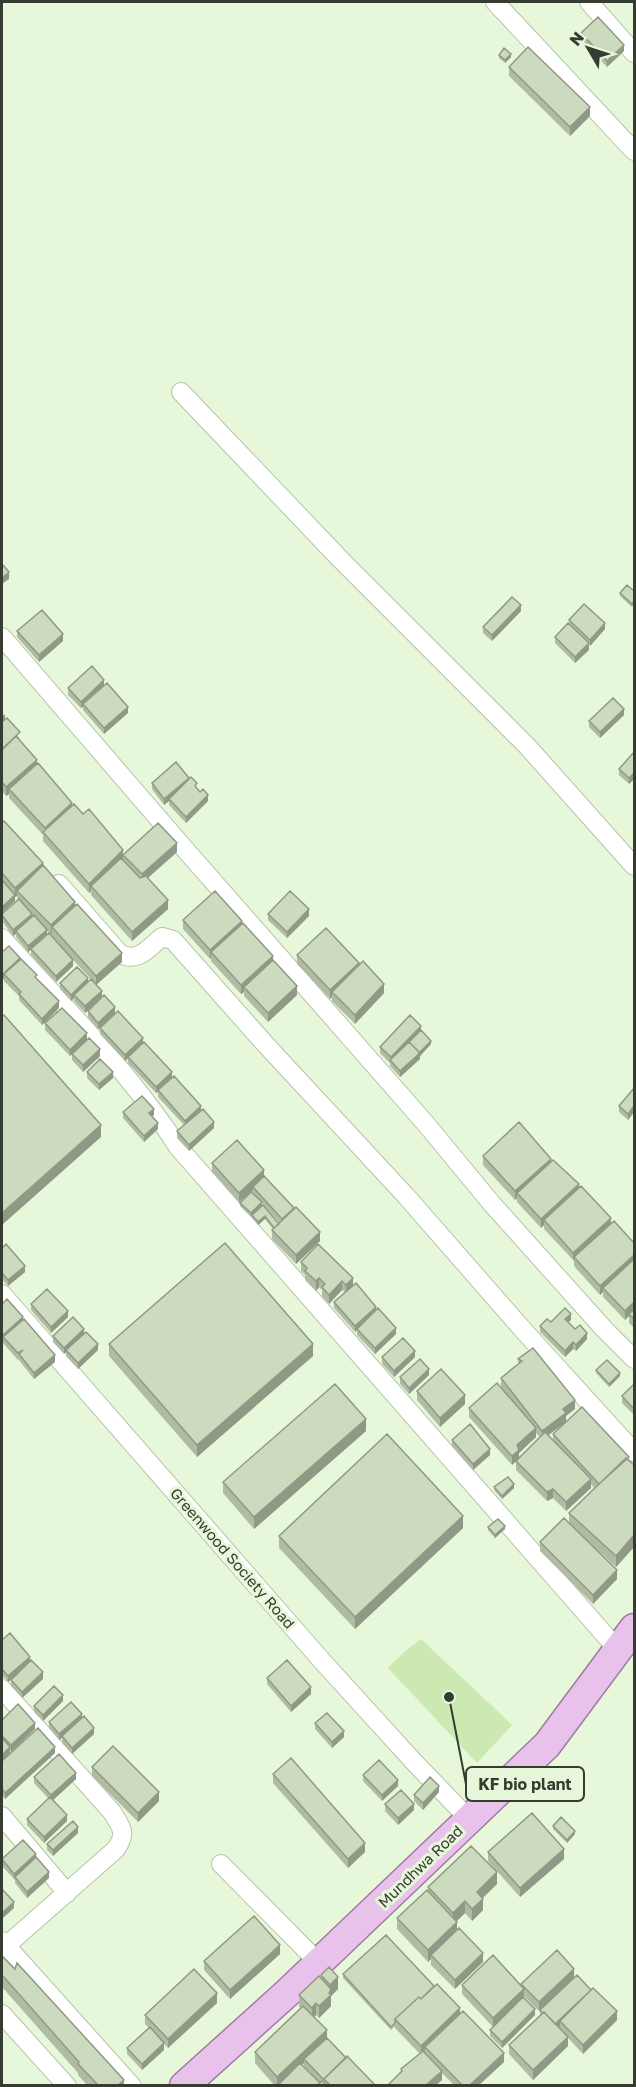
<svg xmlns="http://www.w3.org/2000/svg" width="636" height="2087" font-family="'Golos Text',sans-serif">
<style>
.green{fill:#cbe9b1}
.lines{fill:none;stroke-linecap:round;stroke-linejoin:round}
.street-casing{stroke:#b5c4a8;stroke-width:20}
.primary-casing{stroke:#a179a3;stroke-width:31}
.street{stroke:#fff;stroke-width:18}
.primary{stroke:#e9c2ec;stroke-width:28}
.wall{fill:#afbca3;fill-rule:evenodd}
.shaded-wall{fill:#8f9985}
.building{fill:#ccdbbe;stroke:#8f9985;stroke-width:1.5}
.labels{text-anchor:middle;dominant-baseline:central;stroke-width:6;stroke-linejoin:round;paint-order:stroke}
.street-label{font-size:15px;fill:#363c31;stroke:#e7f7da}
.leader{fill:none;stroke:#363c31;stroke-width:2}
.callout-dot{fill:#363c31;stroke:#e7f7da;stroke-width:2}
.callout{fill:#e7f7da;stroke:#363c31;stroke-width:2}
.callout-label{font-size:16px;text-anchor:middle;font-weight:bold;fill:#363c31}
</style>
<rect width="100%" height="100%" fill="#e7f7da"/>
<path class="green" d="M421 1639 512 1725 477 1763 388 1668 404 1652Z"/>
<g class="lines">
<g class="street-casing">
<path id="street" d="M495 2 634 151
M589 2 634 53
M181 392 341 560 527 746 634 866
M2 637 183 847 426 1124 492 1204 605 1330 634 1359
M59 884 120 954C139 963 148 948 162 937L173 940 266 1045 406 1196 524 1331 634 1452
M2 938C62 1005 129 1071 178 1147L618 1650
M2 1294 323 1662 414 1762 469 1819
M2 1689 112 1812C122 1828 127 1833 116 1849L6 1946
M2 1816 67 1893
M221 1864 319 1963
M2 1941 132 2086
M2 2014 67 2086"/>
</g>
<g class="primary-casing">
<path id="primary" d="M184 2086 286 1994 547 1745 634 1628"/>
</g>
<use href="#street" class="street"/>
<use href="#primary" class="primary"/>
</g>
<path class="wall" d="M581 33 624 51 607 67 581 39Z
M499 55 511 57 505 63 499 58Z
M509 67 590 116 570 136 509 76Z
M634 591V604L632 607 620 596V593Z
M521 611 492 641 483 633V627Z
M569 620 605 629 590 646 589 644V650L575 663 555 643V637L569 624Z
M17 631 63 641 39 662 17 637Z
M104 685 128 713 104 734 83 710V707L81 708 68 695V688Z
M2 711 5 719 20 739H19L37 764 72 806 123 855 177 852 148 878 168 909 132 941 91 895V891L89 893 43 841V835L9 798V794L6 796 2 791Z
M624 715 600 738 589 727V721Z
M634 752V779L629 784 619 775V769Z
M189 780 208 801 186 823 169 805V801L164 805 152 789V783Z
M2 823 43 865 75 906 122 962 96 985 102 997 85 1013 74 1001V998L71 1001 60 989V983L88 982 91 979 73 960V966L56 982 31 955V950L28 952 16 937V934L13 936 2 921V914L18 901 17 896 15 897V901L2 913ZM47 931 51 935 52 933V936L47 935Z
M268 914 309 916 287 938 268 920Z
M183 920 242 924 273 960 297 995 268 1022 244 996V992L241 994 211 961V958L210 959 183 929Z
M2 952 20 960 37 979 59 1008 42 1025 19 1000V996L4 981V978L2 981Z
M297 955 359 965 384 993 355 1024 332 1001V997L330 999 297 964Z
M88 1011 115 1013 98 1029 88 1017Z
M45 1023 87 1040 100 1056 83 1072 72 1060V1054L70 1056 45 1030Z
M100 1028 143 1044 201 1110 214 1128 189 1151 177 1138V1131L184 1125 158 1097V1092L156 1093 128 1063V1058L125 1061 100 1034Z
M421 1030 431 1044 420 1056V1059L400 1077 390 1066V1063L380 1053V1047Z
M87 1072 113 1078 99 1090 87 1078Z
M634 1088V1112L628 1120 619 1112V1106Z
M123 1112 154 1115 152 1116 158 1129 144 1142 123 1118Z
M483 1156 551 1162 579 1189 611 1224 634 1243V1328L629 1323V1316L625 1320 603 1297V1292L600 1295 574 1266V1261L544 1229V1225L541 1228 517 1202V1198L515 1200 483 1165Z
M212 1163 264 1176 320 1241 296 1264 272 1239V1230L273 1229 265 1219 258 1225 252 1218V1215L251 1217 240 1206V1203L249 1194 239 1202 212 1172ZM262 1203 280 1223 279 1224 263 1205 254 1214 262 1205Z
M2 1248 25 1272 8 1286 2 1279Z
M301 1262 353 1285 376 1310 396 1334 375 1354 357 1335V1330L355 1332 334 1308V1302L345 1292 342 1290 329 1304 322 1296V1290L319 1287 316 1291 305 1280V1275L301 1271Z
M5 1301 23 1320 55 1362 34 1379 19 1360V1359L18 1360 3 1343V1341L2 1342Z
M31 1304 68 1317 51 1333 31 1310Z
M571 1320 568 1322 575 1329 587 1339 576 1351 573 1349 565 1357 540 1332V1326L551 1322Z
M53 1336 98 1350 78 1369 66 1356V1352L64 1354 53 1342Z
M109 1344 313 1356 197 1457 109 1356Z
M533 1348 575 1409 566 1416 548 1435 553 1440V1434L629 1460 634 1465V1547L616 1567 590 1543 617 1579 593 1604 540 1551V1542L569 1523V1513L595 1489 591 1484V1488L566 1511 553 1498 547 1501 516 1470V1461L512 1465 469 1417V1408L501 1387V1378L518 1364V1359ZM536 1433 540 1437 519 1458V1453L536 1437Z
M382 1357H415L394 1377 382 1364Z
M596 1370 620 1376 609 1387 596 1373Z
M429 1375 409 1394 400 1384V1377Z
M634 1384V1415L622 1403V1396Z
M417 1391 465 1404 440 1427 417 1400Z
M366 1431 254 1529 223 1493V1482Z
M452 1440 490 1455 473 1470 452 1446Z
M494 1487 514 1488 502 1499 494 1490Z
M488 1527 505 1529 495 1538 488 1530Z
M463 1528 355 1629 279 1548V1536Z
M2 1640 30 1661 43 1679 22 1698 11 1686V1680L14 1677 8 1682 2 1675Z
M267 1678 311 1694 291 1712 267 1684Z
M63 1701 43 1721 34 1712V1706Z
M82 1718 94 1734 72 1754 62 1743V1738L59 1740 49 1728V1722Z
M2 1720 35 1729 11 1752 10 1750V1753L2 1761Z
M315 1723 344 1737 332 1748 315 1729Z
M55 1753 5 1799 2 1795V1761Z
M92 1767 159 1801 138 1822 92 1776Z
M273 1774 365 1852 348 1868 273 1783Z
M363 1775 398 1786 382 1801 363 1781Z
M34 1777 76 1779 53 1800 67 1821 44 1843 27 1825V1819L48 1798 34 1783Z
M439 1792 423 1810 414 1801V1795Z
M385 1804 414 1810 398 1825 385 1811Z
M553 1826 575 1834 567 1843 553 1829Z
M78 1833 53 1856 47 1850V1844Z
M488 1852 564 1859 520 1897 488 1861Z
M36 1858 49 1878 27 1898 15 1883V1880L2 1866V1859Z
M497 1884 483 1898V1910L472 1921 465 1913 456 1921 457 1930 483 1962 455 1989 431 1965V1959L428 1962 397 1929V1918L428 1891V1887Z
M280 1954 230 1999 204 1970V1961Z
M2 1956 15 1969 124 2085H87L78 2075V2073L2 1987Z
M343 1974 460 2014 504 2062 479 2085H454L442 2073V2080L436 2085H389V2084L401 2073V2069L420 2054 395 2028V2026L391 2030 343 1978Z
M321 1975 338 1989 331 1996V2006L319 2018 316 2015 314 2017 327 2038 375 2085H274L255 2063V2052L301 2008 299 2007V1995L321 1978ZM304 2063V2066L320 2083 302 2065Z
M574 1977 617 2020 583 2054 568 2038V2046L533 2080 509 2054V2045L540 2015V2010L543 2007 539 2011 524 1996V1998L535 2015 502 2048 490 2036V2030L493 2027 462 1994V1985L521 1986V1984Z
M217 2003 168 2048 164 2044V2050L142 2070 127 2054V2048L149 2028 145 2024V2015Z"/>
<path class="shaded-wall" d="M624 45V51L607 67V61Z
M511 54V57L505 63V60Z
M590 107V116L570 136V127Z
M9 572V579L2 584V578Z
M521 605V611L492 641V635Z
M605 623V629L590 646V640Z
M63 634V641L39 662V655Z
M589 643V650L575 663V657Z
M104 680V686L83 704V707L81 708V702Z
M128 707V713L104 734V728Z
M624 709V715L600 738V732Z
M5 714V723L2 726V717Z
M37 760V769L9 789V794L6 796V787Z
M634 773V779L629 784V778Z
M189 778V784L169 799V801L164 805V799Z
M208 795V801L186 823V817Z
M72 803V812L45 834V828Z
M177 843V852L142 883V874Z
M123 850V859L93 889 91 886V891L89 893V884Z
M43 863V872L17 891V896L15 897V888Z
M15 895V901L2 913V907Z
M168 900V909L132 941V932Z
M75 902V911L52 927V933L51 935V925Z
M309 909V916L287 938V932Z
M32 914V921L16 931V934L13 936V930Z
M242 921V930L211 952V958L210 959V950Z
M47 930V937L28 952V946Z
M122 953V962L96 985V976Z
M273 956V965L244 987V992L241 994V985Z
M20 958V964L4 974V978L2 981V975Z
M73 960V966L56 982V976Z
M359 963V972L332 992V997L330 999V990Z
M88 978V985L74 995V998L71 1001V995Z
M384 984V993L355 1024V1015Z
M297 986V995L268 1022V1013Z
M102 991V997L85 1013V1006Z
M59 1001V1008L42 1025V1019Z
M115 1007V1013L98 1029V1023Z
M421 1026V1032L391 1061V1057Z
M87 1033V1040L70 1056V1050Z
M143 1038V1045L125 1061V1055Z
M431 1041V1044L420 1056V1059L400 1077V1071Z
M100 1049V1056L83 1072V1065Z
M113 1072V1078L99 1090V1084Z
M172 1072V1078L156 1093V1087Z
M201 1106V1112L185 1127V1121Z
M634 1106V1112L628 1120V1114Z
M154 1109V1115L149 1119V1113Z
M214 1122V1128L189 1151V1145Z
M158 1123V1129L144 1142V1136Z
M101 1125V1137L2 1225V1213Z
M551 1159V1168L517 1193V1198L515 1200V1191Z
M264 1170V1179L253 1187V1190L239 1202V1193Z
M579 1184V1193L544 1220V1225L541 1228V1219Z
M262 1202V1205L251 1217V1213Z
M265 1216V1219L258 1225V1222Z
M611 1218V1227L574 1257 573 1262V1253Z
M320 1232V1241L296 1264V1255Z
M634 1255V1264L603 1288V1292L600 1295V1286Z
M25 1266V1272L8 1286V1280Z
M319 1278V1287L316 1291V1281Z
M353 1278V1287L346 1294V1285Z
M342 1281V1290L329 1304V1295Z
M634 1302V1311L629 1314V1316L625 1320V1311Z
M376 1307V1313L357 1329V1330L355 1332V1326Z
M68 1311V1317L51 1333V1327Z
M571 1314V1320L565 1325V1319Z
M23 1317V1324L3 1337V1341L2 1342V1336Z
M396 1328V1334L375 1354V1348Z
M84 1329V1335L64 1354V1348Z
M587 1333V1339L576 1351V1345Z
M573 1342V1349L565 1357V1351Z
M98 1344V1350L78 1369V1363Z
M313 1344V1356L197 1457V1445Z
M415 1351V1357L394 1377V1371Z
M55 1355V1362L34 1379V1373Z
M429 1369V1375L409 1394V1388Z
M620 1373V1376L609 1387V1384Z
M465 1395V1404L440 1427V1418Z
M575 1400V1409L566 1416V1422L542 1440V1431L563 1409Z
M366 1419V1431L254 1529V1517Z
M536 1428V1437L519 1453V1459L512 1465V1456L517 1445Z
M490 1449V1455L473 1470V1464Z
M591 1479V1488L566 1511V1502Z
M514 1484V1488L502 1499V1496Z
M553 1489V1498L547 1501V1492Z
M463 1516V1528L355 1629V1617Z
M505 1526V1529L495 1538V1535Z
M634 1535V1547L616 1567V1556Z
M617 1570V1579L593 1604V1595Z
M30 1657V1663L8 1682V1676Z
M43 1672V1679L22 1698V1692Z
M311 1687V1694L291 1712V1706Z
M63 1695V1701L43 1721V1715Z
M82 1714V1720L59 1740V1734Z
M35 1723V1729L11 1752V1745Z
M94 1728V1734L72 1754V1748Z
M344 1731V1737L332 1748V1742Z
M10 1747V1753L2 1761V1755Z
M55 1747V1753L5 1799V1793Z
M76 1773V1779L51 1802V1795Z
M398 1780V1786L382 1801V1795Z
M439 1786V1792L423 1810V1803Z
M159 1792V1801L138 1822V1813Z
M414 1804V1810L398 1825V1818Z
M67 1815V1821L44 1843V1837Z
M78 1827V1833L53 1856V1850Z
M575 1831V1834L567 1843V1840Z
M365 1843V1852L348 1868V1859Z
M564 1849V1859L520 1897V1888Z
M36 1854V1861L15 1877 14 1880V1874Z
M49 1872V1878L27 1898V1892Z
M497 1872V1884L477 1903V1892Z
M483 1899V1910L472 1921V1909Z
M465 1901V1913L453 1925V1913Z
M14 1902V1908L2 1919V1913Z
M457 1922V1934L431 1955V1959L428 1962V1950Z
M280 1945V1954L230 1999V1990Z
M483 1953V1962L455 1989V1980Z
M574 1969V1978L539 2011V2002Z
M338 1977V1989L331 1996V2006L319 2018V2006L329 1993 330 1990V1985Z
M524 1989V1998L493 2027V2018Z
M591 1990 560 2021V2026L554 2031V2025Z
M217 1993V2003L168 2048V2039Z
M316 2003V2015L312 2020V2008Z
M460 2008V2017L425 2047V2050L421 2055V2046Z
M535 2009V2015L502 2048V2042Z
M617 2011V2020L583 2054V2045Z
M327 2030V2042L304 2059V2063L280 2085H277V2077Z
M568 2037V2046L533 2080V2070Z
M164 2043V2050L142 2070V2064Z
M504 2053V2062L479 2085H470Z
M442 2071V2080L436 2085H426Z
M124 2080V2085H118Z"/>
<path class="building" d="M598 17 624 45 607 61 581 33Z
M528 47 590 107 570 127 509 67Z
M504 48 511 54 505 60 499 55Z
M2 564 9 572 2 578Z
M627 585 634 591V601L632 604 620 593Z
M512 597 521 605 492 635 483 627Z
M584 604 605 623 590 640 569 620Z
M42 610 63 634 39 655 17 631Z
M568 623 589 643 575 657 555 637Z
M92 666 104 680 81 702 68 688Z
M107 683 128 707 104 728 83 704Z
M613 698 624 709 600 732 589 721Z
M7 718 20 732 2 749V722Z
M16 736 37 760 6 787 2 782V750Z
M634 752V773L629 778 619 769Z
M176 762 189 778 164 799 152 783Z
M38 763 72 803 45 828 9 789Z
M191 777 197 783 195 786 200 792 203 789 208 795 186 817 169 799Z
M74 804 83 814 89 809 123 850 89 884 43 832Z
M4 821 43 863 15 888 2 873V823Z
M158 823 177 843 142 874 123 855Z
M121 858 140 878 146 876 168 900 132 932 91 886Z
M43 865 75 902 51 925 17 891Z
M2 880 15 895 2 907Z
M215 891 242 921 210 950 183 920Z
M290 891 309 909 287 932 268 914Z
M19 899 32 914 13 930 2 915V914Z
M77 904 122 953 96 976 52 927Z
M34 915 47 930 28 946 16 931Z
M243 923 273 956 241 985 211 952Z
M326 928 359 963 330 990 297 955Z
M49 933 73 960 56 976 31 949Z
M9 946 20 958 2 975V952Z
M21 959 37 975 35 977 59 1001 42 1019 19 994 21 992 4 974Z
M273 960 297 986 268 1013 244 987Z
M363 961 384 984 355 1015 332 992Z
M77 967 88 978 71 995 60 983Z
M91 979 102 991 85 1006 74 995Z
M104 995 115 1007 98 1023 88 1011Z
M62 1008 87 1033 70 1050 45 1023Z
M118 1011 143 1038 125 1055 100 1028Z
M4 1015 101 1125 2 1213V1017Z
M410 1015 421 1026 391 1057 380 1047Z
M421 1030 431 1041 419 1053H420L409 1042Z
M89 1038 100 1049 83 1065 72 1054Z
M144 1042 172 1072 156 1087 128 1057Z
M409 1042 420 1053 400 1071 390 1060Z
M100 1059 113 1072 99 1084 87 1072Z
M174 1076 201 1106 185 1121 158 1090Z
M634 1088V1106L628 1114 619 1106Z
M142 1096 154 1109 149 1113 158 1123 144 1136 123 1112Z
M203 1109 214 1122 189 1145 177 1131Z
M519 1122 551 1159 515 1191 483 1156Z
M237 1140 264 1170 239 1193 212 1163Z
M553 1160 579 1184 541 1219 517 1193Z
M264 1176 294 1208 282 1219 253 1187Z
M581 1186 611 1218 573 1253 544 1220Z
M251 1192 262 1202 251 1213 240 1203Z
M263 1205 279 1224 274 1228 265 1216 258 1222 252 1215Z
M296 1207 320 1232 296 1255 272 1230Z
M614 1221 634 1243V1255L600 1286 574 1257Z
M225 1243 313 1344 197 1445 109 1344Z
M6 1244 25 1266 8 1280 2 1273V1248Z
M318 1244 353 1278 346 1285 342 1281 329 1295 322 1287 325 1284 319 1278 316 1281 305 1271 307 1268 301 1262Z
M634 1259V1302L625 1311 603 1288Z
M356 1283 376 1307 355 1326 334 1302Z
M47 1289 68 1311 51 1327 31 1304Z
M7 1299 23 1317 2 1336V1304Z
M378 1308 396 1328 375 1348 357 1329Z
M565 1308 571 1314 565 1319 575 1329 580 1325 587 1333 576 1345 573 1342 565 1351 540 1326 547 1319 551 1322Z
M634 1309V1319L629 1314Z
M73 1317 84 1329 64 1348 53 1336Z
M24 1319 55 1355 34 1373 19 1354 23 1350 18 1353 3 1337Z
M86 1332 98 1344 78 1363 66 1350Z
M403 1338 415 1351 394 1371 382 1357Z
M533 1348 575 1400 563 1409 566 1413 542 1431 501 1378 522 1361 518 1359Z
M420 1359 429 1369 409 1388 400 1377Z
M607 1360 620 1373 609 1384 596 1370Z
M441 1369 465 1395 440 1418 417 1391Z
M497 1383 536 1428 517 1445 519 1450 512 1456 469 1408Z
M335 1384 366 1419 254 1517 223 1482Z
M634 1384V1409L622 1396Z
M582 1407 629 1457 599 1484 553 1434Z
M470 1424 490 1449 473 1464 452 1440Z
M545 1432 591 1479 566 1502 553 1489 547 1492 516 1461Z
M387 1434 463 1516 355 1617 279 1536Z
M626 1458 634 1465V1535L616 1556 569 1513Z
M508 1477 514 1484 502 1496 494 1487Z
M564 1518 617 1570 593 1595 540 1542Z
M498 1519 505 1526 495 1535 488 1527Z
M10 1633 30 1657 8 1676 2 1669V1640Z
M31 1660 43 1672 22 1692 11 1680Z
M287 1660 311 1687 291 1706 267 1678Z
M54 1686 63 1695 43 1715 34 1706Z
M71 1702 82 1714 59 1734 49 1722Z
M18 1704 35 1723 11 1745 2 1736V1720Z
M327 1713 344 1731 332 1742 315 1723Z
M84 1716 94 1728 72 1748 62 1736Z
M38 1728 55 1747 5 1793 2 1789V1761Z
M2 1738 10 1747 2 1755Z
M113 1746 159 1792 138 1813 92 1767Z
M59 1754 76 1773 51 1795 34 1777Z
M291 1758 365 1843 348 1859 273 1774Z
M379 1760 398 1780 382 1795 363 1775Z
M430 1777 439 1786 423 1803 414 1795Z
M401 1790 414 1804 398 1818 385 1804Z
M50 1797 67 1815 44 1837 27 1819Z
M532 1813 564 1849 520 1888 488 1852Z
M561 1817 575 1831 567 1840 553 1826Z
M73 1821 78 1827 53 1850 47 1844Z
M23 1840 36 1854 14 1874 2 1859Z
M471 1846 497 1872 477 1892 483 1899 472 1909 465 1901 453 1913 428 1887Z
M36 1857 49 1872 27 1892 15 1877Z
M2 1889 14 1902 2 1913Z
M427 1890 457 1922 428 1950 397 1918Z
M254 1916 280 1945 230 1990 204 1961Z
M459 1928 483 1953 455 1980 431 1955Z
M386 1935 434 1986 421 1999 419 1997 395 2019V2023L391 2027 343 1974Z
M557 1950 574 1969 539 2002 521 1984Z
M493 1955 524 1989 493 2018 462 1985Z
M2 1956 15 1969 17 1963 124 2080 118 2085H98L78 2064 79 2062 2 1975Z
M329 1967 338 1977 330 1985 321 1975Z
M194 1969 217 1993 168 2039 145 2015Z
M577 1975 591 1990 555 2024 544 2012 543 2013 540 2010Z
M319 1976 331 1989 329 1993 331 1995 319 2006 316 2003 312 2008 299 1995Z
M437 1984 460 2008 421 2046 395 2019 419 1997 421 1999Z
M593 1988 617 2011 583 2045 560 2021Z
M523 1997 535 2009 502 2042 490 2030Z
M303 2006 327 2030 277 2077 255 2052Z
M463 2011 504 2053 470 2085H462L425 2047Z
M544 2012 568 2037 533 2070 509 2045Z
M150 2027 164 2043 142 2064 127 2048Z
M327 2038 346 2058 324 2079 325 2080H324L304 2059Z
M423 2051 442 2071 426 2085H391L389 2084 402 2071 401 2069Z
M347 2056 375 2085H330L324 2079Z
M300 2063 320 2083 317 2085H278Z
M322 2081 326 2085H317Z"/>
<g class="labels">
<g class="street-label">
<text transform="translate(233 1558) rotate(49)">Greenwood Society Road</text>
<text transform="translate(420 1866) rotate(-44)">Mundhwa Road</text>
</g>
</g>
<path class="leader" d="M449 1697L466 1784"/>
<circle class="callout-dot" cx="449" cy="1697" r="6"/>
<rect class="callout" x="466" y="1767" width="118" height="34" rx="6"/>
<g class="callout-label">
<text x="525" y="1790">KF bio plant</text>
</g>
<rect width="636" height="2087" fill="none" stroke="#363c31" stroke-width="6"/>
<g transform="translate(588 48) rotate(309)" stroke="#e7f7da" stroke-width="4.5" paint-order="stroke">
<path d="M0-4.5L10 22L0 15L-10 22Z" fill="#363c31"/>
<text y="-9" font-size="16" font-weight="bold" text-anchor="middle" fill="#363c31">N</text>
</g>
</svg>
